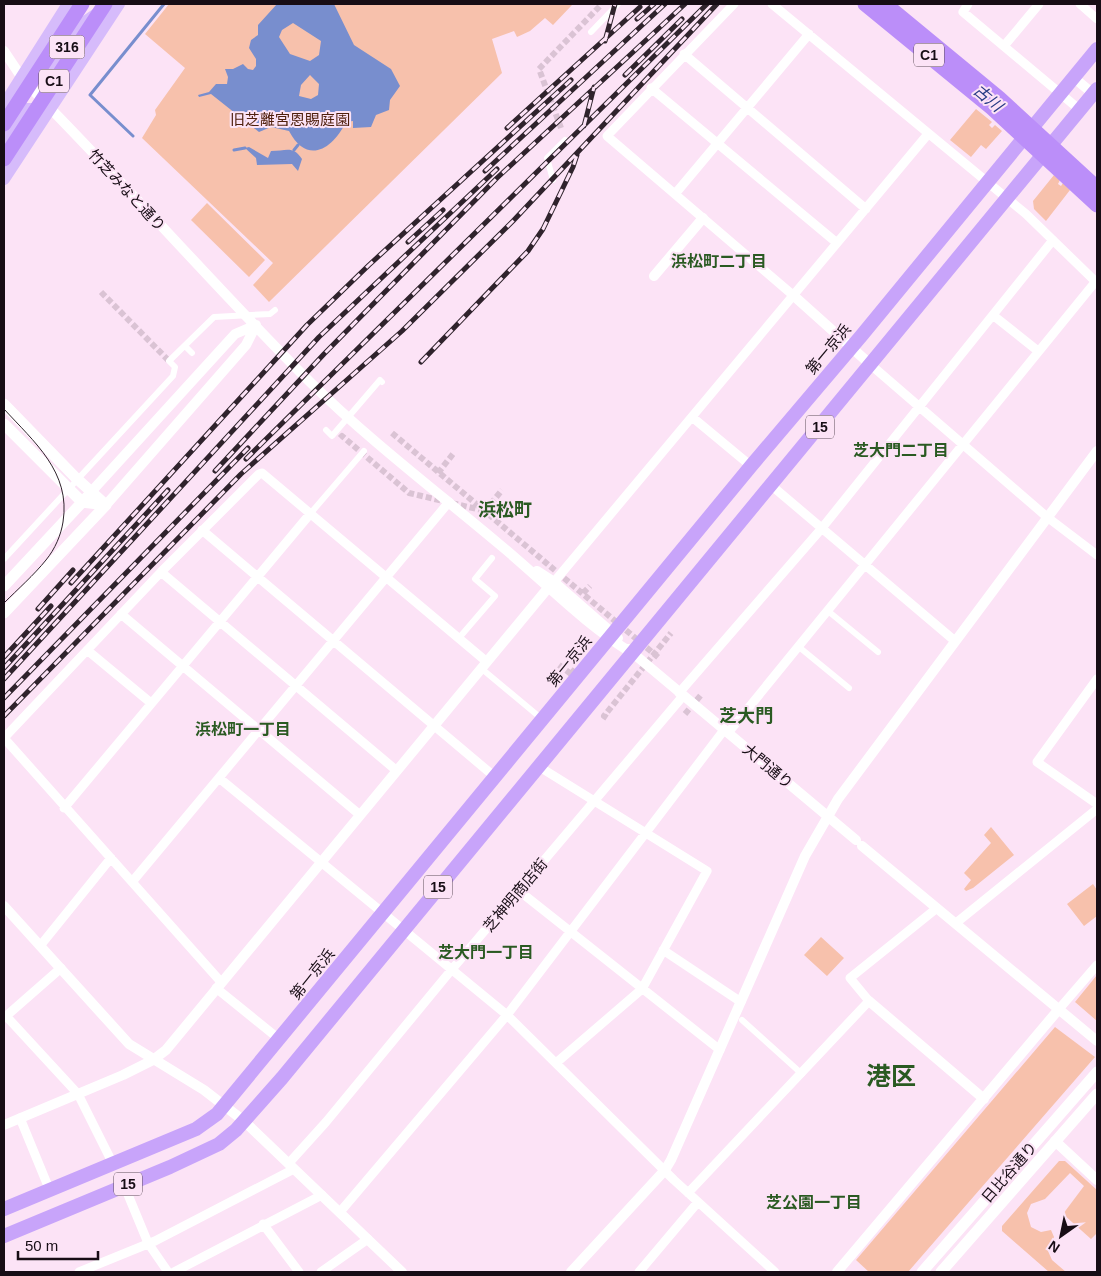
<svg xmlns="http://www.w3.org/2000/svg" width="1101" height="1276" font-family="Arial,'Noto Sans JP',sans-serif">
<style>
.green{fill:#f7c1ac}
.water{fill:#788ece;fill-rule:evenodd}
.lines{fill:none;stroke-linecap:round;stroke-linejoin:round}
.stream{stroke:#788ece;stroke-width:3}
.pedestrian-tunnel{stroke:#dac3d4;stroke-width:6;stroke-dasharray:6 3;stroke-linecap:butt}
.pedestrian{stroke:#fff;stroke-width:6}
.minor{stroke:#fff;stroke-width:9}
.tertiary{stroke:#fff;stroke-width:10}
.secondary{stroke:#fff;stroke-width:11}
.primary{stroke:#d6bbfb;stroke-width:12}
.trunk{stroke:#c8a4fa;stroke-width:14}
.motorway{stroke:#bb8ef9;stroke-width:15}
.tram{stroke:#2f232c;stroke-width:1}
.rail-casing{stroke:#2f232c;stroke-width:5}
.rail{stroke:#fce3f6;stroke-width:3;stroke-dasharray:9;stroke-linecap:butt}
.labels{text-anchor:middle;dominant-baseline:central;stroke-width:4;stroke-linejoin:round;paint-order:stroke}
.shield{fill:#fce3f6;stroke:#5c4d58;stroke-width:1}
.shield-label{font-size:14px;font-weight:bold;fill:#170d15}
.park-label{font-size:15px;fill:#4f200d;stroke:#fce3f6}
.street-label{font-size:15px;fill:#170d15;stroke:#fce3f6}
.water-label{font-size:16px;font-style:italic;fill:#263a85;stroke:#fce3f6}
.neighbourhood-label{font-size:16px;font-weight:bold;fill:#2a5a22;stroke:#fce3f6}
.quarter-label{font-size:18px;font-weight:bold;fill:#2a5a22;stroke:#fce3f6}
.town-label{font-size:25px;font-weight:bold;fill:#2a5a22;stroke:#fce3f6}
</style>
<rect width="100%" height="100%" fill="#fce3f6"/>
<path class="green" d="M169 4H570L572 5 553 25 545 18 530 31 517 37 514 31 492 39 502 73 269 302 253 285 273 263 142 138 156 115 155 110 185 68 145 34Z
M976 109 992 122 989 125 992 128 995 125 1002 131 986 149 981 145 971 157 950 140Z
M1054 175 1060 180 1058 184 1061 186 1063 183 1070 190 1046 221 1034 209 1033 201Z
M207 203 265 260 249 277 191 220Z
M991 827 1014 855 973 888 966 891 964 889 971 880 964 873 991 843 984 835Z
M1093 884 1097 890V916L1084 926 1067 904Z
M821 937 844 958 827 976 804 955Z
M1097 975V1021L1075 1002Z
M1055 1027 1095 1057 908 1272H869L856 1260Z
M1059 1161H1065L1097 1190V1233L1091 1239 1063 1214 1084 1186 1070 1173 1045 1199 1031 1204 1027 1213 1031 1227 1041 1232 1051 1230 1054 1237 1048 1251 1052 1260 1066 1272H1049L1002 1231V1226Z"/>
<path class="water" d="M277 4H334L354 45 391 69 400 86 390 100 389 110 376 115 371 127 353 128V121L346 122C332 150 307 165 289 131L271 127 259 132 211 94 199 97 198 95 209 92 216 84H227L228 77 225 69H233L243 64 248 69 253 70 256 66V59L249 48 251 40 258 35V25ZM293 23 321 41 319 55 310 61 290 54 279 37 282 30ZM310 75 319 84 318 95 311 99 299 96 301 85Z
M249 147 268 158 271 151C286 151 293 145 302 159L298 171 292 164 257 165 256 158 245 148Z"/>
<g class="lines">
<path class="stream" d="M133 136 90 95 164 4
M234 150 245 148
M294 150 298 145"/>
<path class="pedestrian-tunnel" d="M561 128 539 69 600 6
M101 292 169 361
M392 433 659 658
M340 438 342 436 409 493 481 510
M438 473 453 454
M485 511 502 490
M583 593 590 586
M559 665 571 674 575 669
M685 714 701 695
M607 718 604 716 671 633"/>
<path class="pedestrian" d="M591 32 618 4
M553 180 547 158 565 140
M185 346 192 353
M326 430 332 436 380 380 382 382
M310 514 364 451
M4 559 173 376 175 367 169 361 214 317 270 314 275 310
M828 611 878 652
M459 638 495 596 475 579 492 558
M799 647 849 688
M482 669 542 719
M742 1020 802 1074"/>
<path class="minor" d="M734 4 607 136 794 296
M772 4 1026 214 1097 283
M968 4 963 12 1080 110
M1080 4 1097 19
M1004 46 1039 4
M684 54 866 209
M651 88 837 243
M675 194 809 34
M994 316 1038 351
M871 365 1047 517 1097 555
M692 417 751 466
M772 486 955 641
M202 530 495 777
M161 572 397 771
M554 582 928 134
M121 614 360 815
M87 650 151 703
M1097 679 1037 762 1097 804
M679 693 822 528 1053 240
M728 733 1096 281
M4 738 161 572 259 474 262 473 487 662
M4 738 221 982
M538 766 707 871 642 989 556 1063
M219 778 507 1015 674 1180 775 1272
M64 808 310 514
M132 882 449 502
M518 890 720 1050
M956 923 1097 809
M40 946 111 858
M663 950 741 1002
M216 988 279 1039
M1059 1009 1097 965
M7 1017 78 1094 113 1164
M4 1018 61 968
M20 1118 50 1191
M289 1163 326 1122 448 974 683 696
M124 1185 148 1243 168 1272
M688 1193 869 1001 850 978 937 908
M340 1212 507 1015 724 730
M263 1224 299 1272
M79 1272 155 1241 294 1169
M174 1272 322 1195
M321 1272 368 1239
M639 1272 698 1202"/>
<path class="tertiary" d="M4 51 22 78 50 108C138 198 221 293 310 382 369 440 436 491 499 544 544 581 583 623 632 653
M1073 77 1097 97
M654 276 703 218
M794 296 871 365
M91 492 235 334 256 325
M106 505 246 345 256 325
M537 571 554 582 618 638
M628 649 856 840
M862 846 1097 1041
M4 906 129 1044 204 1090 244 1121 402 1272
M869 1001 984 1099
M4 1125 123 1075 153 1060 166 1050 548 588
M1055 1141 1097 1180
M571 1272 665 1170 671 1160 805 856 838 799 1097 451
M837 1272 1059 1009"/>
<path class="secondary" d="M4 404 75 477 106 505 4 613
M4 424 82 502 106 505
M4 586 87 497
M922 1272 1097 1072
M941 1272 1097 1094"/>
<path class="primary" d="M22 78 47 77 82 24 98 13
M4 105 68 4
M4 140 24 109H45
M4 179 119 4"/>
<path class="trunk" d="M4 1209 196 1129 217 1114 751 466 862 335 1097 49
M4 1236 170 1167 219 1144 236 1130 282 1078 1097 89"/>
<path class="motorway" d="M865 4 992 108 1097 205
M885 4 999 98 1097 188
M4 124 82 4
M4 159 105 4"/>
<path class="tram" d="M4 409C34 442 71 472 63 522 61 535 55 549 46 560 34 575 18 589 4 603"/>
<g class="rail-casing">
<path id="rail" d="M637 19 654 4
M605 41 615 4
M625 75 682 19
M584 126 594 87
M507 128 640 7
M485 171 665 4
M408 242 443 210
M421 362 528 251 543 229 573 167 577 155
M246 459 707 4
M215 471 324 354 497 178 685 4
M71 583 307 325 369 265 571 80
M38 609 73 570
M4 657 51 606
M4 668 168 490
M4 679 319 337 497 169
M4 698 248 448
M4 716 241 474 402 331 513 221 717 4"/>
</g>
<use href="#rail" class="rail"/>
</g>
<g class="labels">
<g class="shield">
<rect x="49.5" y="35.5" width="35" height="23" rx="4"/>
<rect x="914" y="43.5" width="30" height="23" rx="4"/>
<rect x="39" y="69.5" width="30" height="23" rx="4"/>
<rect x="806" y="415.5" width="28" height="23" rx="4"/>
<rect x="424" y="875.5" width="28" height="23" rx="4"/>
<rect x="114" y="1172.5" width="28" height="23" rx="4"/>
</g>
<g class="shield-label">
<text x="67" y="47">316</text>
<text x="929" y="55">C1</text>
<text x="54" y="81">C1</text>
<text x="820" y="427">15</text>
<text x="438" y="887">15</text>
<text x="128" y="1184">15</text>
</g>
<g class="park-label">
<text x="290" y="119">旧芝離宮恩賜庭園</text>
</g>
<g class="street-label">
<text transform="translate(127 190) rotate(47)">竹芝みなと通り</text>
<text transform="translate(828 349) rotate(-50)">第一京浜</text>
<text transform="translate(569 661) rotate(-51)">第一京浜</text>
<text transform="translate(768 766) rotate(40)">大門通り</text>
<text transform="translate(515 895) rotate(-50)">芝神明商店街</text>
<text transform="translate(312 974) rotate(-51)">第一京浜</text>
<text transform="translate(1009 1172) rotate(-49)">日比谷通り</text>
</g>
<g class="water-label">
<text transform="translate(988 98) rotate(40)">古川</text>
</g>
<g class="neighbourhood-label">
<text x="719" y="261">浜松町二丁目</text>
<text x="901" y="450">芝大門二丁目</text>
<text x="243" y="729">浜松町一丁目</text>
<text x="486" y="952">芝大門一丁目</text>
<text x="814" y="1202">芝公園一丁目</text>
</g>
<g class="quarter-label">
<text x="505" y="510">浜松町</text>
<text x="746" y="716">芝大門</text>
</g>
<g class="town-label">
<text x="891" y="1076">港区</text>
</g>
</g>
<rect width="1101" height="1276" fill="none" stroke="#170d15" stroke-width="10"/>
<g transform="translate(1061 1236) rotate(213)" stroke="#fce3f6" stroke-width="4" paint-order="stroke">
<path d="M0-4L9 19L0 12L-9 19Z" fill="#170d15"/>
<text y="-8" font-size="14" font-weight="bold" text-anchor="middle" fill="#170d15">N</text>
</g>
<path d="M18 1251v8h80v-8" fill="none" stroke="#170d15" stroke-width="2.5"/>
<text x="25" y="1251" font-size="15" fill="#170d15" stroke="#fce3f6" stroke-width="4" paint-order="stroke">50 m</text>
</svg>
